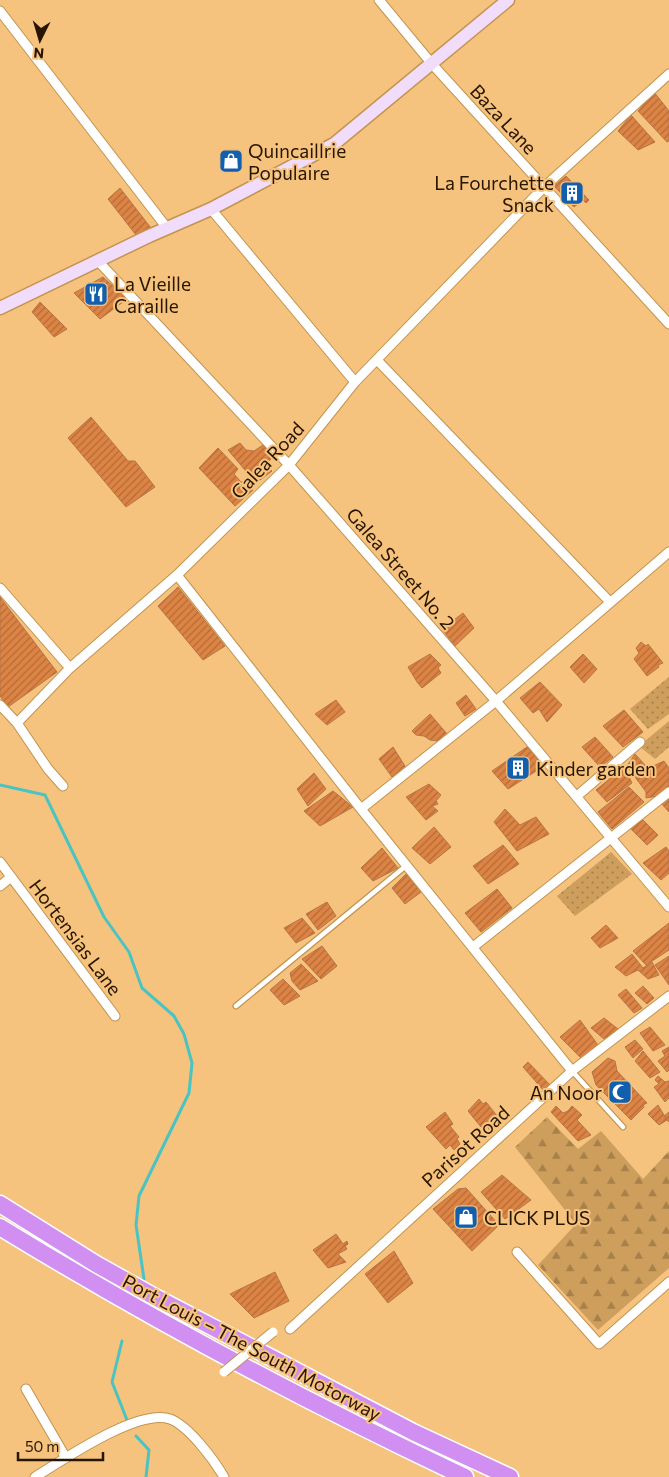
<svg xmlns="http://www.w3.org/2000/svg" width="669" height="1477" font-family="Commissioner,sans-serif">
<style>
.grass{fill:url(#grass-dots)}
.forest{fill:url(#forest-firs)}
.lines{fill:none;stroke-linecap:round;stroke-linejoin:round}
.stream{stroke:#49c4c2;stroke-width:3}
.building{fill:url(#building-hatch);stroke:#b77447}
.lane-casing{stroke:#c4934f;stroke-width:7}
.street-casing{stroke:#c4934f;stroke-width:11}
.secondary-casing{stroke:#c4934f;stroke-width:15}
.highway-casing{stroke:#fff;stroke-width:19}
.lane{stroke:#fff;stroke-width:4.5}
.street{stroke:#fff;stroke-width:9}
.secondary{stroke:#f1ddfb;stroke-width:12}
.highway{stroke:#d18ff2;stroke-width:16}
.street-bridge-casing{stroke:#c4934f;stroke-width:11;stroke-linecap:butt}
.street-bridge{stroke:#fff;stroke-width:9}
.labels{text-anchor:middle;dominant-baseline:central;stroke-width:4;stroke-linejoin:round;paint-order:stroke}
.street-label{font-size:19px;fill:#271500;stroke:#f6c37e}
.poi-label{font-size:19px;fill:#271500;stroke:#f6c37e;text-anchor:start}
</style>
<defs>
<pattern id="grass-dots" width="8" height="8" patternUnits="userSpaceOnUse" patternTransform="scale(1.25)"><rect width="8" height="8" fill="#ce9e5d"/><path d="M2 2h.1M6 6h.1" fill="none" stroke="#a7804a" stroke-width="1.8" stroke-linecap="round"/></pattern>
<pattern id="forest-firs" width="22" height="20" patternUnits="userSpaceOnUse" patternTransform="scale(1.25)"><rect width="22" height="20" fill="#ce9e5d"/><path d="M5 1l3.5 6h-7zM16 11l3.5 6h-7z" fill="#a7804a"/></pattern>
<pattern id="building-hatch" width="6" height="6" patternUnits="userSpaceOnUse" patternTransform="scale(1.25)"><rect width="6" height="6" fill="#dd8445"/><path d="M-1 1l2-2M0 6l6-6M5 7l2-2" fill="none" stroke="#b36b37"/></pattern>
</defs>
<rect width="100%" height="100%" fill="#f6c37e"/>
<path class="grass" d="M669 677V714L648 729 630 709Z
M669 721V747L655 759 639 746Z
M611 852 632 874 575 916 557 896Z"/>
<path class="forest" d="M547 1117 578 1149 601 1131 643 1179 669 1151V1268L598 1330 538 1265 576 1224 515 1147Z"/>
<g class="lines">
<path class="stream" d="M0 785 45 795 104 917 129 952 142 988 174 1016 184 1034 192 1063 189 1093 139 1196 136 1225 144 1279
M122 1341 112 1382 127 1420
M136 1436 149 1450 146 1477"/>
</g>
<path class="building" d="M654 92 669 111V141L667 142 638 111Z
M631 115 655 142 638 150 618 131Z
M566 176 589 200 586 203 583 200 574 207 554 186Z
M120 188 151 228 136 235 108 199Z
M103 277 127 299 100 319 74 293Z
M40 302 67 329 54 337 32 312Z
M91 417 128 461H135L155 487 126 507 68 438Z
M240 443 246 450 254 451 263 445 275 455 265 465 272 471 256 483 228 450Z
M218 448 238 469 234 474 241 482 246 481 253 490 235 506 199 468Z
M178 587 225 646 203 660 158 606Z
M0 597 57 672 8 707 0 696Z
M463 613 474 628 455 646 442 629Z
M641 642 646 646 648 644 663 663 658 665 659 667 647 676 634 659 639 653 636 648Z
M430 654 441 665 438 668 441 673 422 688 417 682 408 667Z
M583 654 597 669 584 683 570 667Z
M540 682 562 705 547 722 539 709 533 713 520 698Z
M466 695 476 709 465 716 456 703Z
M336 700 345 712 327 725 315 714Z
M624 710 643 732 623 747 603 726Z
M430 714 448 735 438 741 430 740 424 736 416 735 412 731Z
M595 737 613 757 600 767 582 747Z
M393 747 405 766 392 777 379 759Z
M527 747 544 766 508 789 492 771Z
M635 754 645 765 651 767 664 761 669 768V786L657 796 646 798V792L627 766Z
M624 767 632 783 607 802 596 790Z
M314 773 326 789 308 806 297 789Z
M429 784 441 795 436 801 438 804 432 806 438 811 426 820 406 797Z
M629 787 644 802 612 829 598 812Z
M333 791 353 807 320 826 304 811Z
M669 797V812L661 803Z
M505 809 520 825 536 817 549 834 517 851 494 822Z
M642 819 658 835 647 845 630 828Z
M434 827 451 847 430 864 412 848Z
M503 845 519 864 488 884 473 866Z
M666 847 669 851V873L661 880 643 863Z
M382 848 398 868 373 881 361 868Z
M406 874 421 892 405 904 392 888Z
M497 889 512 908 481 932 465 913Z
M327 902 336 916 318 930 306 914Z
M302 918 315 933 296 943 284 928Z
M669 923V950L646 965 633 951Z
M606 925 618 938 600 948 591 938Z
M322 946 337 966 321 979 302 959Z
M632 954 643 968 652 962 659 975 648 979 638 970 626 976 615 967Z
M669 956V985L655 965Z
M301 964 318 981 300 990 292 981 290 973Z
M283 979 300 996 284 1005 270 990Z
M643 986 654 998 647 1004 635 993Z
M626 989 642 1008 634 1013 618 995Z
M604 1018 618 1029 604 1039 591 1028Z
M580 1020 598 1045 581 1058 560 1037Z
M650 1027 665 1045 653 1051 640 1033Z
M635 1040 643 1049 633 1058 625 1047Z
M669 1047V1070L667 1072 658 1061 665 1056 662 1051Z
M643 1051 660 1072 650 1078 635 1061Z
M608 1058 615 1061 617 1071 647 1103 643 1105 644 1107 631 1120 596 1085 592 1072Z
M528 1062 551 1086 544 1091 523 1067Z
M658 1076 665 1082 669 1081V1098L665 1102 654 1087 659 1084 655 1080Z
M479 1099 483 1104 486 1102 502 1122 490 1131 487 1125 481 1127 468 1111Z
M658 1105 667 1120 659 1125 648 1114Z
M556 1106 563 1113 568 1111 572 1106 582 1115 577 1120 591 1135 578 1141 551 1112Z
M445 1112 453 1124 450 1126 459 1137 457 1139 460 1144 454 1150 450 1145 446 1149 426 1127Z
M669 1112V1122L664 1116Z
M502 1175 531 1200 505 1219 481 1192Z
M466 1188 499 1225 472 1251 433 1209 458 1189Z
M336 1234 343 1244 347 1241 348 1244 345 1246 347 1249 338 1254 346 1262 328 1268 313 1250Z
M394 1251 413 1283 388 1303 365 1274Z
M275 1272 289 1301 254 1318 230 1294Z"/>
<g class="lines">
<g class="lane-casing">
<path id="lane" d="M236 1006 407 865
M572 1071 623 1127"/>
</g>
<g class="street-casing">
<path id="street" d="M379 0 432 64 669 324
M0 11 167 228
M211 209 355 382
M98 261 289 465 496 701 669 907
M377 360 610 602
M177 575 361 809 572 1071
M0 588 70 668
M0 705 17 723 48 769 63 786
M17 723 70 668 177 575 289 465 355 382 544 187 669 74
M577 796 640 742
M361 809 496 701 669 552
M0 862 115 1016
M0 886 11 877
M473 947 669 792
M517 1252 599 1344 669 1282
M290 1329 572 1071 669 996
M26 1389 66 1458
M35 1477C63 1460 138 1408 170 1419 189 1426 214 1460 224 1477"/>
</g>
<g class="secondary-casing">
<path id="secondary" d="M0 308 149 236 211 209 334 144 508 0"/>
</g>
<g class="highway-casing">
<path id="highway" d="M0 1204 96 1264 155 1297 413 1432 510 1477
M0 1227C150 1319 306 1402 465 1477"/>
</g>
<use href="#lane" class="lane"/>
<use href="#street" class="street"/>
<use href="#secondary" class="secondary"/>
<use href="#highway" class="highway"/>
<g class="street-bridge-casing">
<path id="street-bridge" d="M224 1372 273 1332"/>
</g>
<use href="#street-bridge" class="street-bridge"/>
</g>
<defs>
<g id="shop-square" transform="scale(1.25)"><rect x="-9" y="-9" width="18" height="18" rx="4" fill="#115fad" stroke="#f6c37e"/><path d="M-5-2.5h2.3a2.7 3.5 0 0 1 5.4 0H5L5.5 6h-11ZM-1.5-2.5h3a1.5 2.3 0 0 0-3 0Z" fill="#fff"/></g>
<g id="building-square" transform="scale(1.25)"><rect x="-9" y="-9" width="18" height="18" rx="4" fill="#115fad" stroke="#f6c37e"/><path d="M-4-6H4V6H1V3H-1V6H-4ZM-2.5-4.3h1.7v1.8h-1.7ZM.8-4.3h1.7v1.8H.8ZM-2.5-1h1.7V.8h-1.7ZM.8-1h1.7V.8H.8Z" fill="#fff"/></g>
<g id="restaurant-square" transform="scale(1.25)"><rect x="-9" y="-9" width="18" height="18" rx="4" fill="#115fad" stroke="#f6c37e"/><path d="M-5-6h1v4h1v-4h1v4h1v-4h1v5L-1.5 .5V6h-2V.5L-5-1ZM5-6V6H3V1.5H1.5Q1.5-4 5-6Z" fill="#fff"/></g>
<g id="mosque-square" transform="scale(1.25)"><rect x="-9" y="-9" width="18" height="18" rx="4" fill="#115fad" stroke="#f6c37e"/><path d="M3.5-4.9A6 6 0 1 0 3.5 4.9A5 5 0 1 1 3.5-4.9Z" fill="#fff"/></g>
</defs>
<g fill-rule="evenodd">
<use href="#shop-square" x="231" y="161"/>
<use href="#building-square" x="572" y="193"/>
<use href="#restaurant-square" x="96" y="294"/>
<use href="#building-square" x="518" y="768"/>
<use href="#mosque-square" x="620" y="1092"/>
<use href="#shop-square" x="466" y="1217"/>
</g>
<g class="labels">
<g class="street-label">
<text transform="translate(504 119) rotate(47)">Baza Lane</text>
<text transform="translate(267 460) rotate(-47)">Galea Road</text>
<text transform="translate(401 568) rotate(49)">Galea Street No. 2</text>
<text transform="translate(76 937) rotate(53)">Hortensias Lane</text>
<text transform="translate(465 1146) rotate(-42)">Parisot Road</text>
<text transform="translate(252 1347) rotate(28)">Port Louis – The South Motorway</text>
</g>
<g class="poi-label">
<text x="248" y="150">Quincaillrie<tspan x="248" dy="22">Populaire</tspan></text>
<text x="554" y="182" text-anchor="end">La Fourchette<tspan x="554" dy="22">Snack</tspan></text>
<text x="114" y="283">La Vieille<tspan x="114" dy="22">Caraille</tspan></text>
<text x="536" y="768">Kinder garden</text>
<text x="602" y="1092" text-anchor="end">An Noor</text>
<text x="484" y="1217">CLICK PLUS</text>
</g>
</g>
<g transform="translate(40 40) rotate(185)" stroke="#f6c37e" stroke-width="4" paint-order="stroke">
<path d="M0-4L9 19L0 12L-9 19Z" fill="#271500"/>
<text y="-8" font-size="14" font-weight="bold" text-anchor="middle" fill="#271500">N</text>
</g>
<path d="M18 1452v8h85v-8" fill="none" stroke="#271500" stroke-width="2.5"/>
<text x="25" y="1452" font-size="15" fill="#271500" stroke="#f6c37e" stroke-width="4" paint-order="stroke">50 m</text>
</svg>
